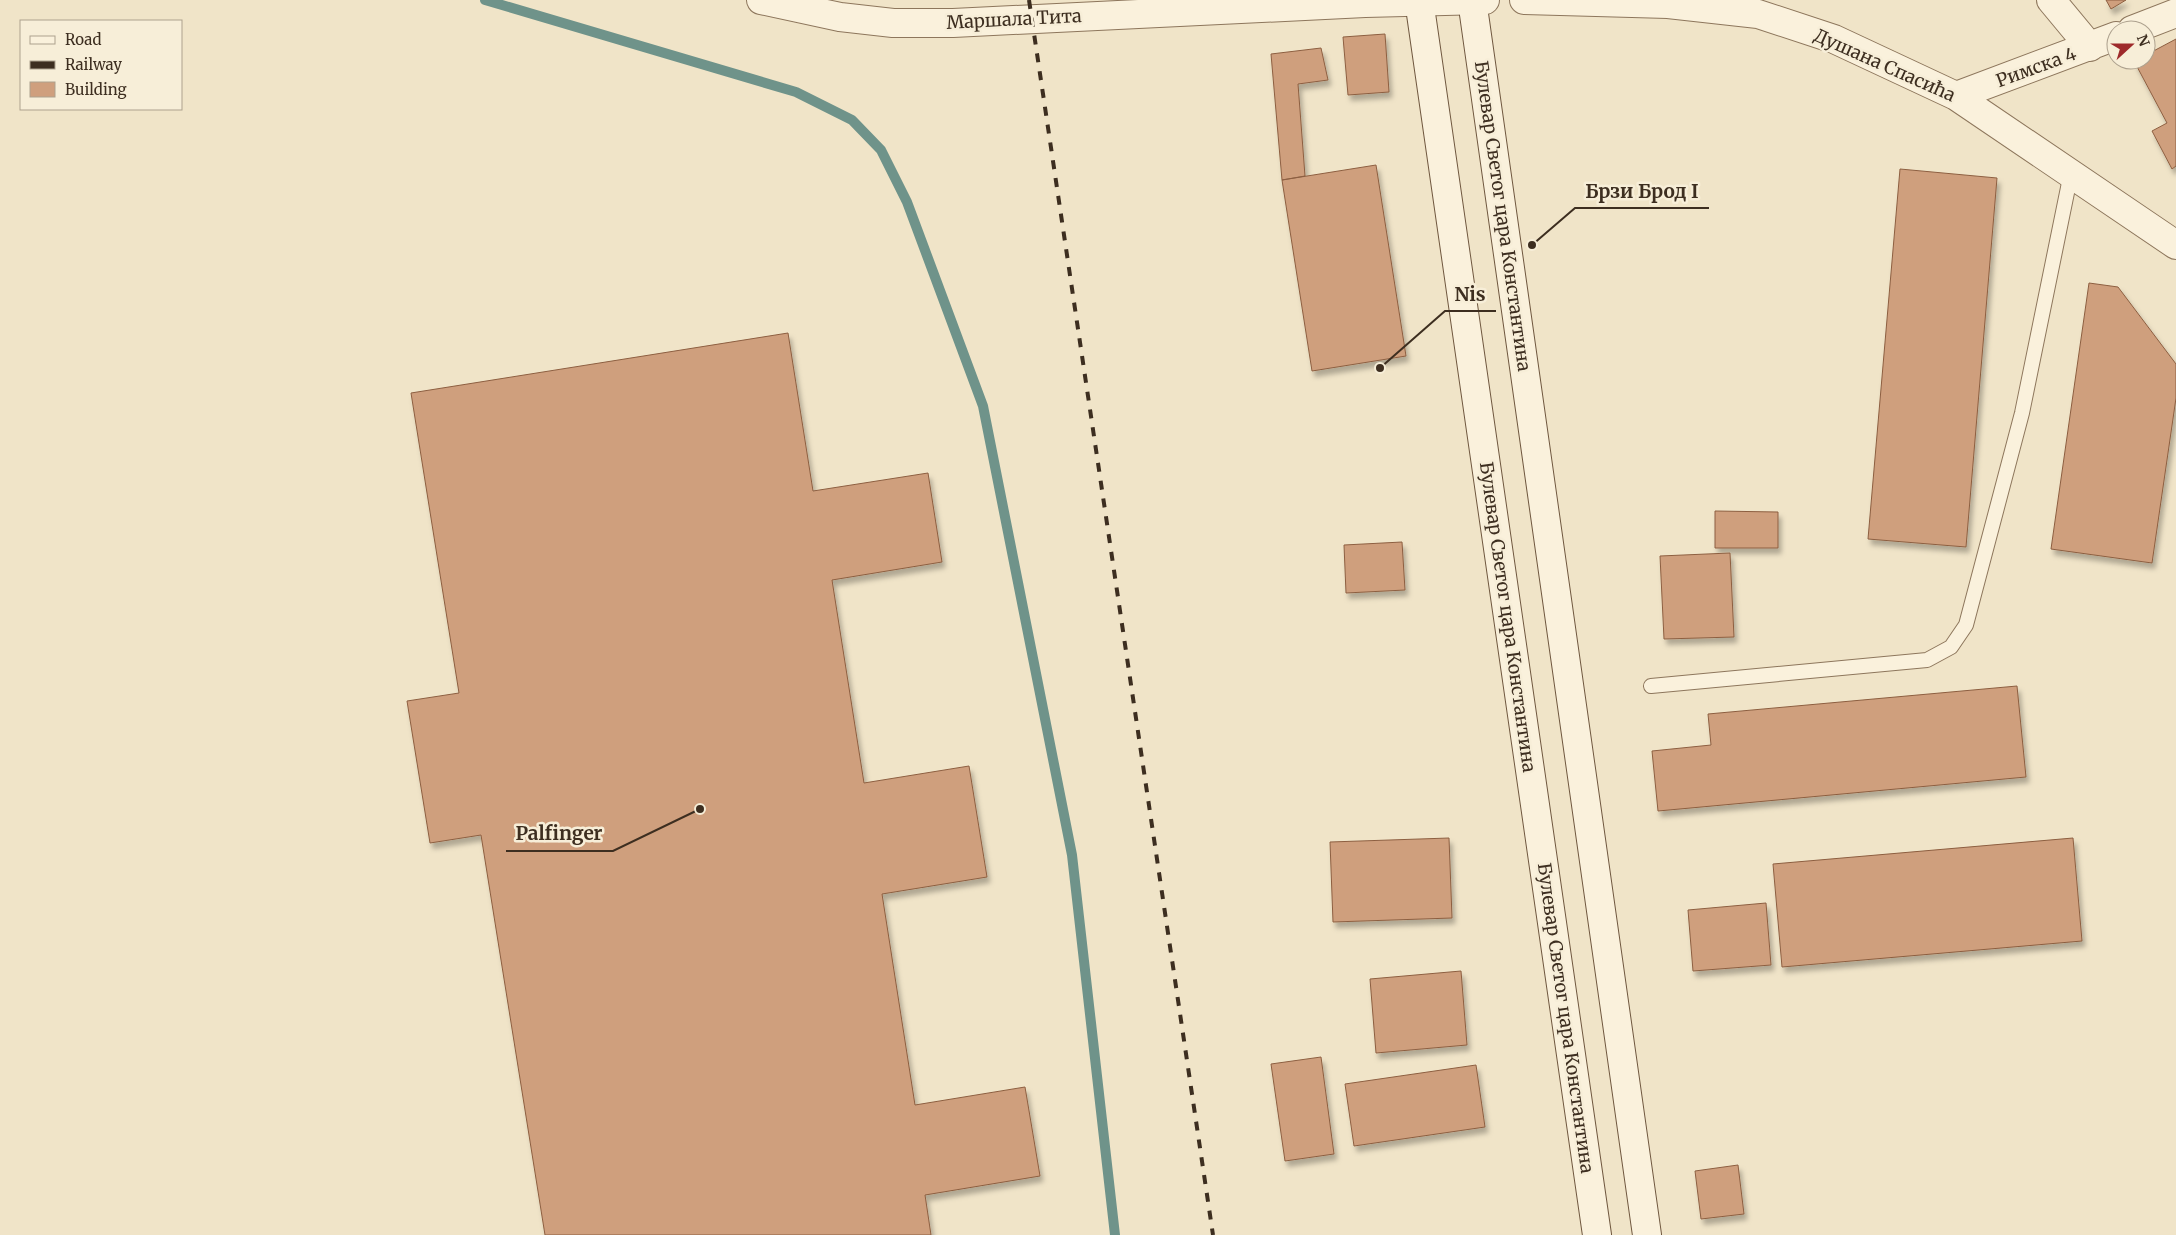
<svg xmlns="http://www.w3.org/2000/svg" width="2176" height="1235" font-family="Merriweather,serif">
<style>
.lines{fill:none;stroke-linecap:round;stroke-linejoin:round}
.stream{stroke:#6f938a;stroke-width:10}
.building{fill:#cf9f7d;stroke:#8d5f41;filter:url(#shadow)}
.service-casing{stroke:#8d765c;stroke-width:16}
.minor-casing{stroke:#8d765c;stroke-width:30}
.secondary-casing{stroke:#6f573f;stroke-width:30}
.service{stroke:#faf1dc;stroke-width:14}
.minor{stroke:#faf1dc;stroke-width:28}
.secondary{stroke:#faf1dc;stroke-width:28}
.rail{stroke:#3d2e20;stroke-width:4;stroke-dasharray:9 9;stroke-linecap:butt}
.labels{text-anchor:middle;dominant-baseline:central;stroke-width:5;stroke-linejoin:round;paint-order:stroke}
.street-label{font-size:18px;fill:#3d2e20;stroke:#f7eed8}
.leader{fill:none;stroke:#3d2e20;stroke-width:2}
.callout-dot{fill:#3d2e20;stroke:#f7eed8;stroke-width:2}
.callout-label{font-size:19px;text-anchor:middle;font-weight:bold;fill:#3d2e20;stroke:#f7eed8;stroke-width:5;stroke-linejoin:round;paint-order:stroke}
</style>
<defs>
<filter id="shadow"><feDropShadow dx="3" dy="5.5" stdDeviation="2.5" flood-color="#0004"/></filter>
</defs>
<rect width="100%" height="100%" fill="#f0e4c8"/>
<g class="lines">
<path class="stream" d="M485 0 796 92 852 120 881 150 907 202 983 406 1072 855 1115 1235"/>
</g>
<path class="building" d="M2106 0H2126L2111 9Z
M1385 34 1389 92 1348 95 1343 37Z
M2176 39V166L2172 169 2152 131 2167 123 2134 61 2146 60V55Z
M1321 48 1328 80 1298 84 1305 176 1282 180 1271 54Z
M1376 165 1406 356 1312 371 1282 180Z
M1900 169 1997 178 1966 547 1868 539Z
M2089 283 2118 287 2176 364V398L2152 563 2051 549Z
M788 333 813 491 928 473 942 562 832 580 864 783 969 766 987 877 882 894 915 1105 1025 1087 1040 1176 925 1195 931 1235H545L481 835 430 843 407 701 459 693 411 393Z
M1715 511 1778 512V548H1715Z
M1402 542 1405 590 1346 593 1344 545Z
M1730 553 1734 637 1664 639 1660 556Z
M2017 686 2026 777 1658 811 1652 751 1711 745 1708 714Z
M1449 838 1452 918 1333 922 1330 842Z
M2073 838 2082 941 1782 967 1773 864Z
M1766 903 1771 965 1693 971 1688 910Z
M1461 971 1467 1045 1376 1053 1370 979Z
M1321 1057 1334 1154 1285 1161 1271 1064Z
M1476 1065 1485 1127 1354 1146 1345 1084Z
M1738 1165 1744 1214 1701 1219 1695 1171Z"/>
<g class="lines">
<g class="service-casing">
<path id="service" d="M1651 686 1927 660 1951 647 1966 625 2022 413 2071 173"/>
</g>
<g class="minor-casing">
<path id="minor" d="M761 0 840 17 893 23H953L1365 3 1485 0
M1524 0 1668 4 1758 14 1834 39 1956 96 2176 245
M2051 0 2090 47
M2132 30 2176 13
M1956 96 2116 36"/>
</g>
<g class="secondary-casing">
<path id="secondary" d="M1419 0 1597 1235
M1472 0 1647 1235"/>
</g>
<use href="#service" class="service"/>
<use href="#minor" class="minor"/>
<use href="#secondary" class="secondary"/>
<path class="rail" d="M1029 0 1213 1235"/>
</g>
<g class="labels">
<g class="street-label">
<text transform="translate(1014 19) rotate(-3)">Маршала Тита</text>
<text transform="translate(1885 65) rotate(24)">Душана Спасића</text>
<text transform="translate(2036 67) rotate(-20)">Римска 4</text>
<text transform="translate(1503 216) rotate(82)">Булевар Светог цара Константина</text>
<text transform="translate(1508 617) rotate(82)">Булевар Светог цара Константина</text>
<text transform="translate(1566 1018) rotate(82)">Булевар Светог цара Константина</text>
</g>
</g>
<path class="leader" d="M1532 245L1575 208H1709M1380 368L1445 311H1496M700 809L613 851H506"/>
<g class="callout-dot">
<circle cx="1532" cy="245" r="5"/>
<circle cx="1380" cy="368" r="5"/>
<circle cx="700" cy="809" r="5"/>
</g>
<g class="callout-label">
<text x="1642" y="198">Брзи Брод I</text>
<text x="1470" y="301">Nis</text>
<text x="559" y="840">Palfinger</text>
</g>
<rect x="20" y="20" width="162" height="90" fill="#f7eed8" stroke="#ada18e"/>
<rect x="30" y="36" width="25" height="8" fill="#faf1dc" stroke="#ada18e"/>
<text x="65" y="45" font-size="15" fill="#3d2e20">Road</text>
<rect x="30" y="61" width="25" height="8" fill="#3d2e20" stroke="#ada18e"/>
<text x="65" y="70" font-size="15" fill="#3d2e20">Railway</text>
<rect x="30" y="82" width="25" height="15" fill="#cf9f7d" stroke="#ada18e"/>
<text x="65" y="95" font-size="15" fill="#3d2e20">Building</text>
<g transform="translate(2131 45) rotate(69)"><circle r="24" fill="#f7eed8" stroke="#ada18e"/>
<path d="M0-4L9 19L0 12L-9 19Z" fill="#9e2a2b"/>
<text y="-8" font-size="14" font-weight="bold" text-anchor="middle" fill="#3d2e20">N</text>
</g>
</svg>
